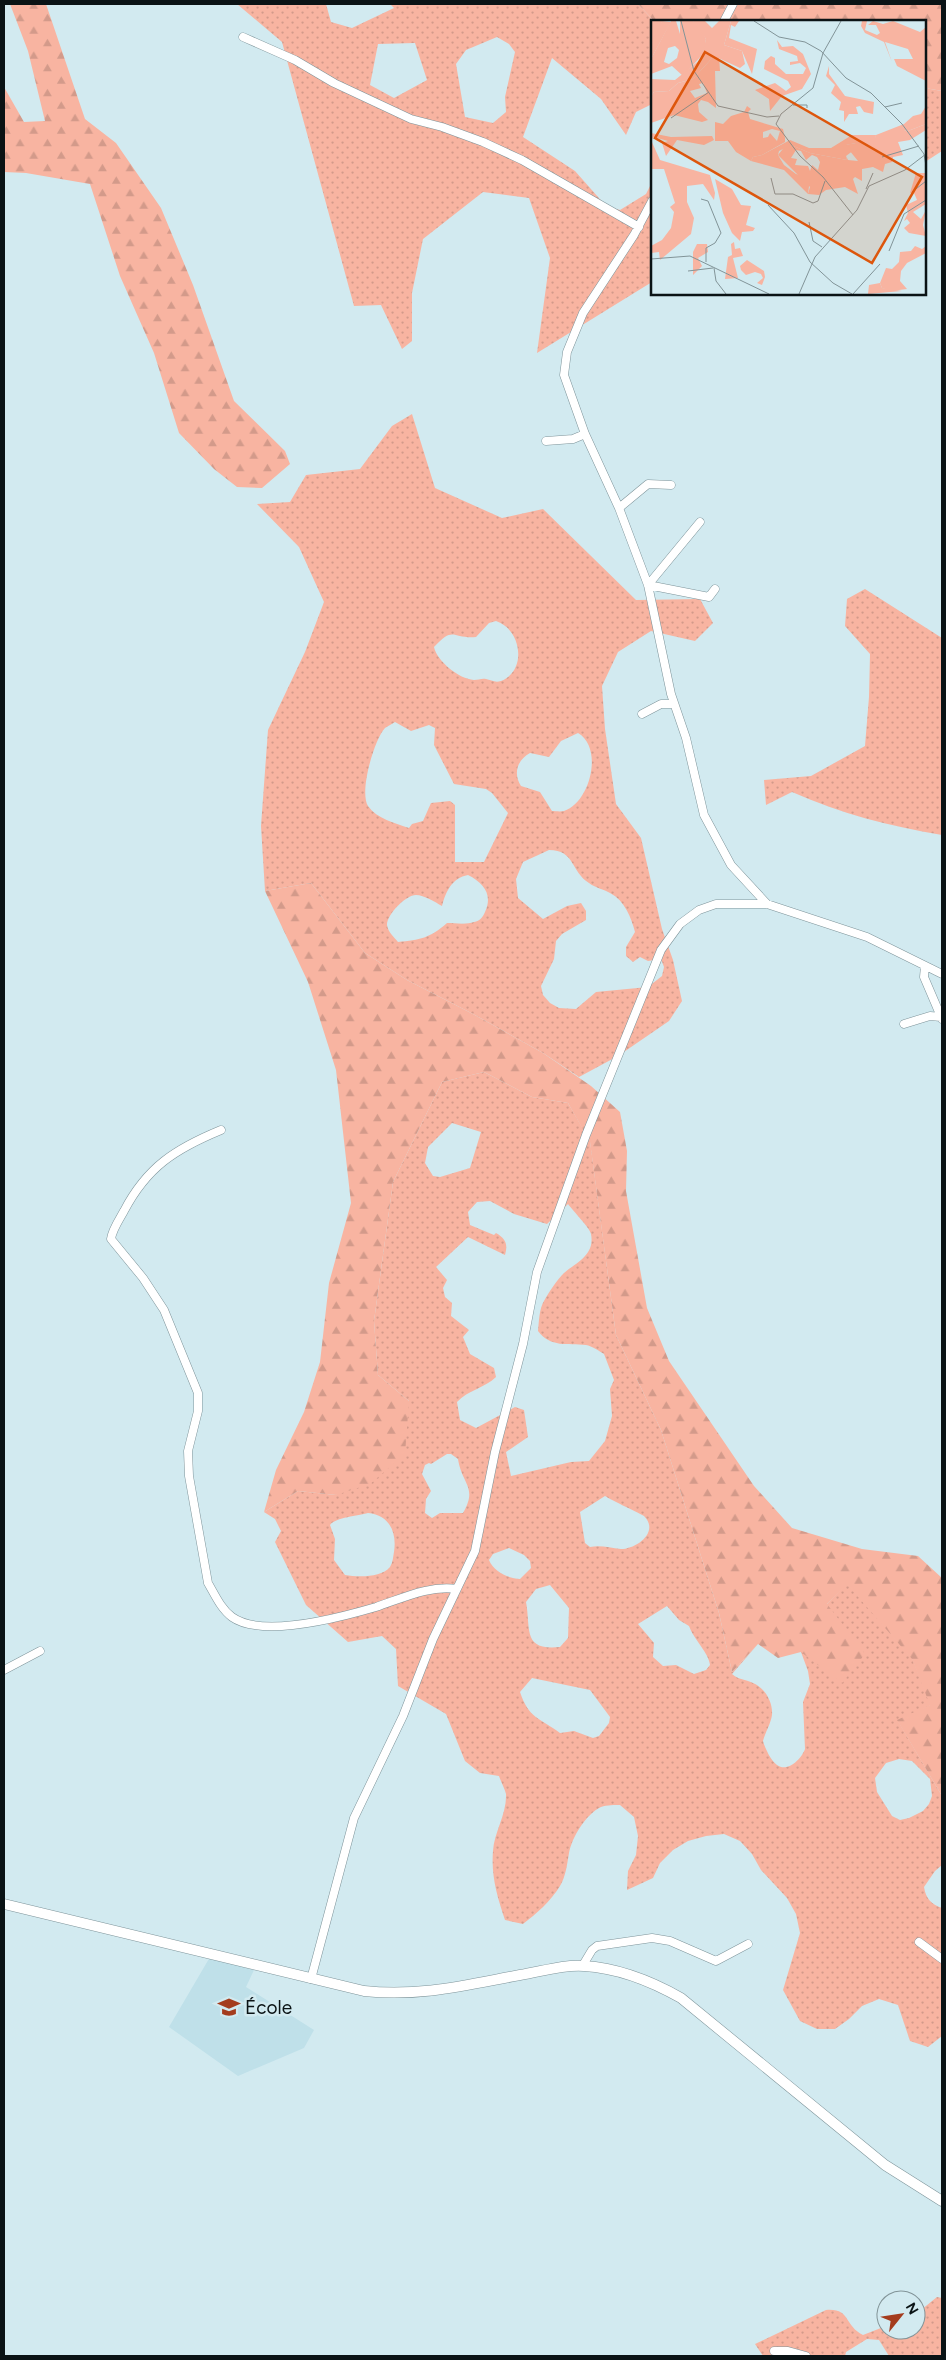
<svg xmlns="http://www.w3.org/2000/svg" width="946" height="2360" font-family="Figtree,sans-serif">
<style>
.built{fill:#bfe0e9}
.grass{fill:url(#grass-dots);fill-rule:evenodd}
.forest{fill:url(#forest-firs)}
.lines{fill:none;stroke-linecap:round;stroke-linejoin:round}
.minor-casing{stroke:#7e949a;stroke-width:9}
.secondary-casing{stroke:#7e949a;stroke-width:11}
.minor{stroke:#fff;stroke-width:8}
.secondary{stroke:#fff;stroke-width:10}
.labels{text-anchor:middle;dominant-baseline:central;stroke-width:5;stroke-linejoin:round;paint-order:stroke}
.poi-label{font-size:19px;fill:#0a1315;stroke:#d2eaf0;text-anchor:start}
.inset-road{fill:none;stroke:#829498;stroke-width:1}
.view{fill:#dd560c;fill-opacity:0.15;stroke:#dd560c;stroke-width:2.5}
.inset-edge{fill:none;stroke:#0a1315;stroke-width:2.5}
</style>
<defs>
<pattern id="grass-dots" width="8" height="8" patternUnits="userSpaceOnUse" patternTransform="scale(1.25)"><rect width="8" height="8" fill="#f8b4a1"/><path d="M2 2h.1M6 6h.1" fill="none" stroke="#d39a8a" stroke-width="1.8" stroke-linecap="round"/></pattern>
<pattern id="forest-firs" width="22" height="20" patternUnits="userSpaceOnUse" patternTransform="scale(1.25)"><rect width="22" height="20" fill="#f8b4a1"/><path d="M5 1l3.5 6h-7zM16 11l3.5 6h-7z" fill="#d39a8a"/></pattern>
</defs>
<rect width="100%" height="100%" fill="#d2eaf0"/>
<path class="built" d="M210 1957 254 1970 246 1987 314 2030 304 2048 238 2076 169 2027Z"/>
<path class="grass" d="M237 4H326L331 22 352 28 394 8 390 4H638L654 21H652V104L636 112 626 135 601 99 552 58 523 137 575 171 606 206 620 210 646 194 652 182V282L537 353 550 258 529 198 483 192 423 239 412 293V341L402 349 381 305 354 306 282 42ZM497 37 509 44 515 52 505 97 506 112 493 123 465 117 456 64 466 50ZM415 43 427 80 394 98 370 85 378 44Z
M925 88 942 91V151L925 162Z
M412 414 435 488 502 518 543 509 636 600 700 599 713 623 695 641 651 631 618 652 602 686 605 729 616 804 641 838 662 929 673 960 682 1001 669 1021 618 1056 579 1077 543 1053 473 1014 407 980 365 953 311 883 265 891 261 826 268 730 305 652 324 602 299 547 257 504 290 502 306 475 360 469 392 426ZM496 621C521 629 528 670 501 681 495 683 491 680 486 679 482 678 478 680 474 680 459 679 437 661 434 647 454 625 452 639 476 637L489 623ZM395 722 411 731 429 725 435 728 434 745 454 784 486 789 492 793 508 813 484 862H455V805L450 801 431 803 423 821 412 824 409 828C395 823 377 819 368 806 359 792 374 740 385 728 388 726 392 724 395 722ZM578 733C604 748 590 803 564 811 560 812 555 811 552 811L540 792 521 786C513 774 517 760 530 753L549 757 561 741ZM549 850C575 850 571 872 589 883 595 888 604 889 610 893 625 901 631 917 635 932L626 947V956L633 962 640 957 648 961 661 959 664 967 662 976 648 987 596 992 576 1009 559 1008 550 1003 543 995 541 986 554 959 556 941 562 934 586 920V911L581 903 567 906 543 919 518 898 516 879 523 862ZM468 875C484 883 493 895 485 912 483 917 480 921 474 922 466 925 455 923 447 923 430 938 420 940 398 942 394 937 388 932 387 925 387 914 406 895 416 895 424 895 435 902 442 906 446 891 452 878 468 875Z
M865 589 942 638V835C889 826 842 814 792 792L766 805 764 780 811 776 865 746 869 697 870 654 845 626 847 599Z
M484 1072 532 1097 568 1103 590 1141 616 1335 661 1430 719 1613 732 1672 758 1644 732 1674C739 1680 745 1679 753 1683 765 1688 773 1702 772 1715 771 1723 765 1733 763 1741 765 1748 771 1761 777 1765 788 1773 802 1758 805 1749L803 1702 810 1684 808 1671 801 1652 827 1604 847 1583 912 1658 931 1705 898 1721 942 1796V1865L935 1871 924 1887C926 1899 931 1904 942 1908V2036L928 2047 910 2041 898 2005 879 1999 862 2006 849 2019 835 2029H817L800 2021 783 1990 800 1933 796 1914 787 1898 761 1870 752 1854 740 1841 724 1834 706 1836 688 1841 673 1850 660 1863 653 1878 627 1890 628 1871 636 1855 638 1836 634 1817 620 1805C615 1805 607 1805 601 1807 586 1814 572 1837 569 1853 567 1864 566 1876 560 1886 551 1901 536 1914 523 1924L505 1920C497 1896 491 1876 493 1851 494 1832 507 1814 506 1794 505 1789 501 1782 499 1776L480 1773 465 1761 446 1714 398 1686 396 1649 382 1636 348 1642 306 1605 275 1542 281 1531 275 1519 264 1512 298 1491 336 1495 409 1401 378 1375 374 1321 393 1182 442 1082ZM452 1123 481 1132 470 1168 440 1177 433 1176 425 1163 428 1147ZM490 1201 514 1214 547 1224 568 1204C573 1211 590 1228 591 1234 595 1255 577 1262 564 1273 557 1280 549 1292 544 1301 539 1309 539 1322 538 1331 551 1348 567 1343 586 1345 592 1346 599 1351 604 1354L614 1380 610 1389 612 1416 605 1441 589 1461 571 1462 511 1476 506 1452 528 1437 524 1410 515 1407 476 1428 460 1420 457 1402C468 1390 485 1388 496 1377L494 1368 470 1354 463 1337 469 1330 451 1316 452 1303 445 1297 443 1288 447 1280 436 1267 468 1237 505 1255C508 1244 506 1239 496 1233L494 1235 470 1225 468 1212 477 1202ZM447 1454H451L458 1459C462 1485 478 1487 463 1513H440L432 1518 425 1513 426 1499 431 1491 422 1474 425 1465 429 1463 431 1464ZM605 1496C611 1500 641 1514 644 1516 660 1532 636 1549 621 1549 610 1548 601 1545 590 1547L585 1543 580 1512ZM368 1513C390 1515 397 1533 394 1552 393 1557 393 1562 390 1567 381 1578 358 1577 345 1575L334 1560 335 1539 330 1525C336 1517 358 1516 368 1513ZM509 1548 524 1555 530 1561 531 1568 520 1579C508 1578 494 1572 489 1560L493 1554ZM550 1585 569 1608 568 1638 560 1647C522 1651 531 1629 526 1602L536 1589ZM667 1606 679 1620 689 1626C694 1640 709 1653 710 1665L706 1670 694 1674 676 1665 663 1666 653 1657 654 1643 638 1624ZM532 1678 590 1690 610 1717 609 1723 599 1736 593 1738 574 1731 560 1733C540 1718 529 1719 520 1692ZM899 1759 912 1761 930 1779 932 1796 929 1804 923 1811 909 1818 900 1820 892 1816 877 1792 875 1778 886 1763Z
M937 2297 942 2298V2356H889L879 2340 867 2339 846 2352 845 2356H763L755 2344 826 2310C851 2308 844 2326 863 2335L886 2326V2330H916V2314Z"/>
<path class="forest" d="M10 4H46L85 119 116 143 161 208 193 285 234 401 285 451 290 464 262 488 237 487 214 469 179 433 154 353 120 276 90 184 26 173 4 172V87L24 122 45 121 28 51Z
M638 4H942V91L925 88V21H654Z
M311 883 365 953 407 980 473 1014 543 1053 591 1086 620 1112 627 1151 626 1191 647 1308 669 1361 754 1486 792 1528 862 1549 918 1556 942 1578V1796L897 1720 930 1705 912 1659 847 1584 827 1604 865 1654 842 1683 801 1652 778 1658 758 1644 732 1672 719 1613 661 1430 616 1335 590 1142 568 1103 532 1097 484 1072 442 1082 393 1182 374 1321 378 1375 409 1401 405 1454 370 1484 336 1495 298 1491 264 1512 276 1470 304 1412 320 1362 329 1283 351 1203 336 1070 308 982 265 891Z"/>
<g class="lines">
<g class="minor-casing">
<path id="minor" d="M724 21 733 4
M243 37 295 60 334 83 411 119 442 127 483 142 522 160 639 227
M652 201 634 235 583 313 567 352 564 375 585 434 619 508 648 585 671 694 686 738 704 815 731 865 767 904
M546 441 573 439 585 434
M619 508 648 484 671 485
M648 585 700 522
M648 585 709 597 715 589
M642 714 661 704H673
M925 966 924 977 942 1019
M904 1024 930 1016 941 1017
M221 1130C175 1149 147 1167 124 1211 119 1220 112 1230 111 1239L143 1278 164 1310 198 1393V1411L188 1451 189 1476 208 1583C215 1595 221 1609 232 1617 263 1639 342 1617 376 1607 403 1598 429 1585 457 1589
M4 1670 40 1651
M919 1942 942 1959
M583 1965 592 1950 597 1946 652 1938 670 1941 716 1961 748 1944
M311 1979 354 1818 403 1716 433 1639 475 1551 495 1452 523 1344 537 1272 586 1135 661 950 680 924 699 910 716 904H767L867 937 942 974
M774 2351H788L806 2356"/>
</g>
<g class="secondary-casing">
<path id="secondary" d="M4 1904 364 1991C420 1997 466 1985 520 1975 540 1972 564 1964 584 1966 619 1968 651 1981 681 1998L885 2165 942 2201"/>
</g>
<use href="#minor" class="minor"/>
<use href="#secondary" class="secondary"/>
</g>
<defs>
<g id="school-bare" transform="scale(1.725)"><path d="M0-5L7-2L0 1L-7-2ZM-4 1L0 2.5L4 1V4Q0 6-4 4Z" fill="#a43c1d" stroke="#d2eaf0" stroke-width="2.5" paint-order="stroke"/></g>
</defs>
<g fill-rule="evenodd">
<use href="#school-bare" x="229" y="2007"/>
</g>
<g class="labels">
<g class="poi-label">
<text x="245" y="2007">École</text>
</g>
</g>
<g transform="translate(651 20)">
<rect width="275" height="275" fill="#d2eaf0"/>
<path d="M0 1H11L9 12 0 25ZM20 1H25L29 14V1H42L48 5 55 19 53 33 32 56 21 46 0 54V39ZM24 26 28 30 26 38 18 44 13 42 17 28ZM80 1H88L84 7 80 5 78 18 106 29 101 54 91 31 73 25ZM126 20 131 27 142 26 152 34 160 54 151 69 131 76 119 91 118 79 104 70 124 63 135 71 140 67 137 61 113 49 114 41 120 36 124 38V44L135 54H152L155 48 149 43 139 45V42L147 41 146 36 128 29ZM63 36 68 37 69 51H64L65 88 57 82 50 80 47 84 48 92 57 100 51 102 23 95 0 103V76L3 72 18 71 27 63 42 59ZM52 63 56 73 44 78 39 71 50 68 48 64ZM178 46V54L194 76 223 82 222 94 213 92 209 86 205 87 207 94H198L193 102V91L188 90 190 82 180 73 184 65 175 56ZM96 86 100 89 97 92 99 99 132 109 134 118V122L111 135 102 137 100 141 85 132 77 121H64V102L72 104 80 96 93 92ZM121 109 129 111 126 121 119 113 117 117 112 118V112ZM253 104V110L257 111 275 104V110L259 120 247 122 252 135 242 137 241 142 234 144 232 152 222 147 211 149V161L204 157 202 159 207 174 194 167 175 170 168 175 157 174 159 167 127 135 135 125H140L159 133 196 140 195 136 197 140 207 141 194 125 205 123H210V127H221L225 115ZM145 130 150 131 155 140 161 135 166 137 169 142 167 150 161 145 159 151 157 146 144 145 146 139 140 138ZM265 153H275V184L262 192 270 199 275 190 272 205 275 216 258 213 253 208 259 203 256 199 253 201 257 193 255 185 266 180 263 173H259ZM64 159 81 169 90 185 100 186 95 205 104 208 102 211 91 212 89 221 81 213 72 193ZM83 222 84 229 89 228 92 236 82 238 87 258 74 259 77 237 81 235 80 224ZM96 240 113 251 114 257 111 265 106 263 112 258 110 254 104 252 95 255 90 250 89 246ZM229 263 231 268 251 271 217 274 218 265Z" fill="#f8b4a1" fill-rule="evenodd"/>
<path d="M11 1 20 2 0 39V25ZM42 1H54L61 8 68 1H80L73 25 91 31 94 44 89 48 63 36 42 59 27 63 18 71 3 72 0 76V59L24 60 50 39 55 19ZM211 1H216L214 10 226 15 229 13 225 5H217L222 1 232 4 242 1 269 12 275 7V61L246 46 243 39H262L257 29 234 22 241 42 233 22 214 13 210 6ZM275 86V104L257 111 253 110V104L262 96 270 94ZM0 113 20 117 61 116 63 120 53 125 26 120 15 136 11 123 17 121 3 117 0 120 9 140 59 155 64 173 63 180 52 164 36 166V182L43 198 40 214 9 240 8 232 0 233V226L11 220 20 208 23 192 19 187 24 183 13 149H0ZM201 115H225L224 121 222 127H210V123H205L195 125 203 130 195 136 196 140 159 133 140 125 128 131 127 135 133 145 145 154 159 158 157 174 133 150 100 141 102 137 111 135 139 120 158 128H180ZM46 224H56L57 232 47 238 51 246 42 255V232ZM264 226 271 229 275 226V233L256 243 250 251 249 261 256 269 240 271 231 268 229 263 235 248 241 249 248 242 249 232 260 231Z" fill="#f8b4a1"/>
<path class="inset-road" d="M30 1 43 51 67 86 116 97 128 96M103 1 128 17 154 22 170 31 195 58 220 73 251 104 273 134 275 146M190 1 172 33 162 68 130 94 125 104 149 136 172 157 202 195M142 85H156V88M234 87 251 83M20 98 58 72M231 137 268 126M120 158 124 174H142L162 183 167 181 174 161M215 169 222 153M261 172 275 161M50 179 57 181 70 213 64 223 55 228V242M117 185 143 213 159 242 182 263 201 274M158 202 162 221 171 227M238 231 253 194 275 180M0 239 39 236 118 274M63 248 65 261 75 274M37 251 62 248M148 274 164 237 206 190 218 166 254 150 275 134M202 274 229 244"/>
<path class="view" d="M54 32 271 157 221 243 4 118Z"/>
<rect width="275" height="275" class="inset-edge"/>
</g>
<rect width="946" height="2360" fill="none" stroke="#0a1315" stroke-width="10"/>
<g transform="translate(901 2315) rotate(60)"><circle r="24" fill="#d2eaf0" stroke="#829498"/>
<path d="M0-4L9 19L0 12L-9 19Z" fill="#a43c1d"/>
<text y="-8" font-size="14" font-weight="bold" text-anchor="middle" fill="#0a1315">N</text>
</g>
</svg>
